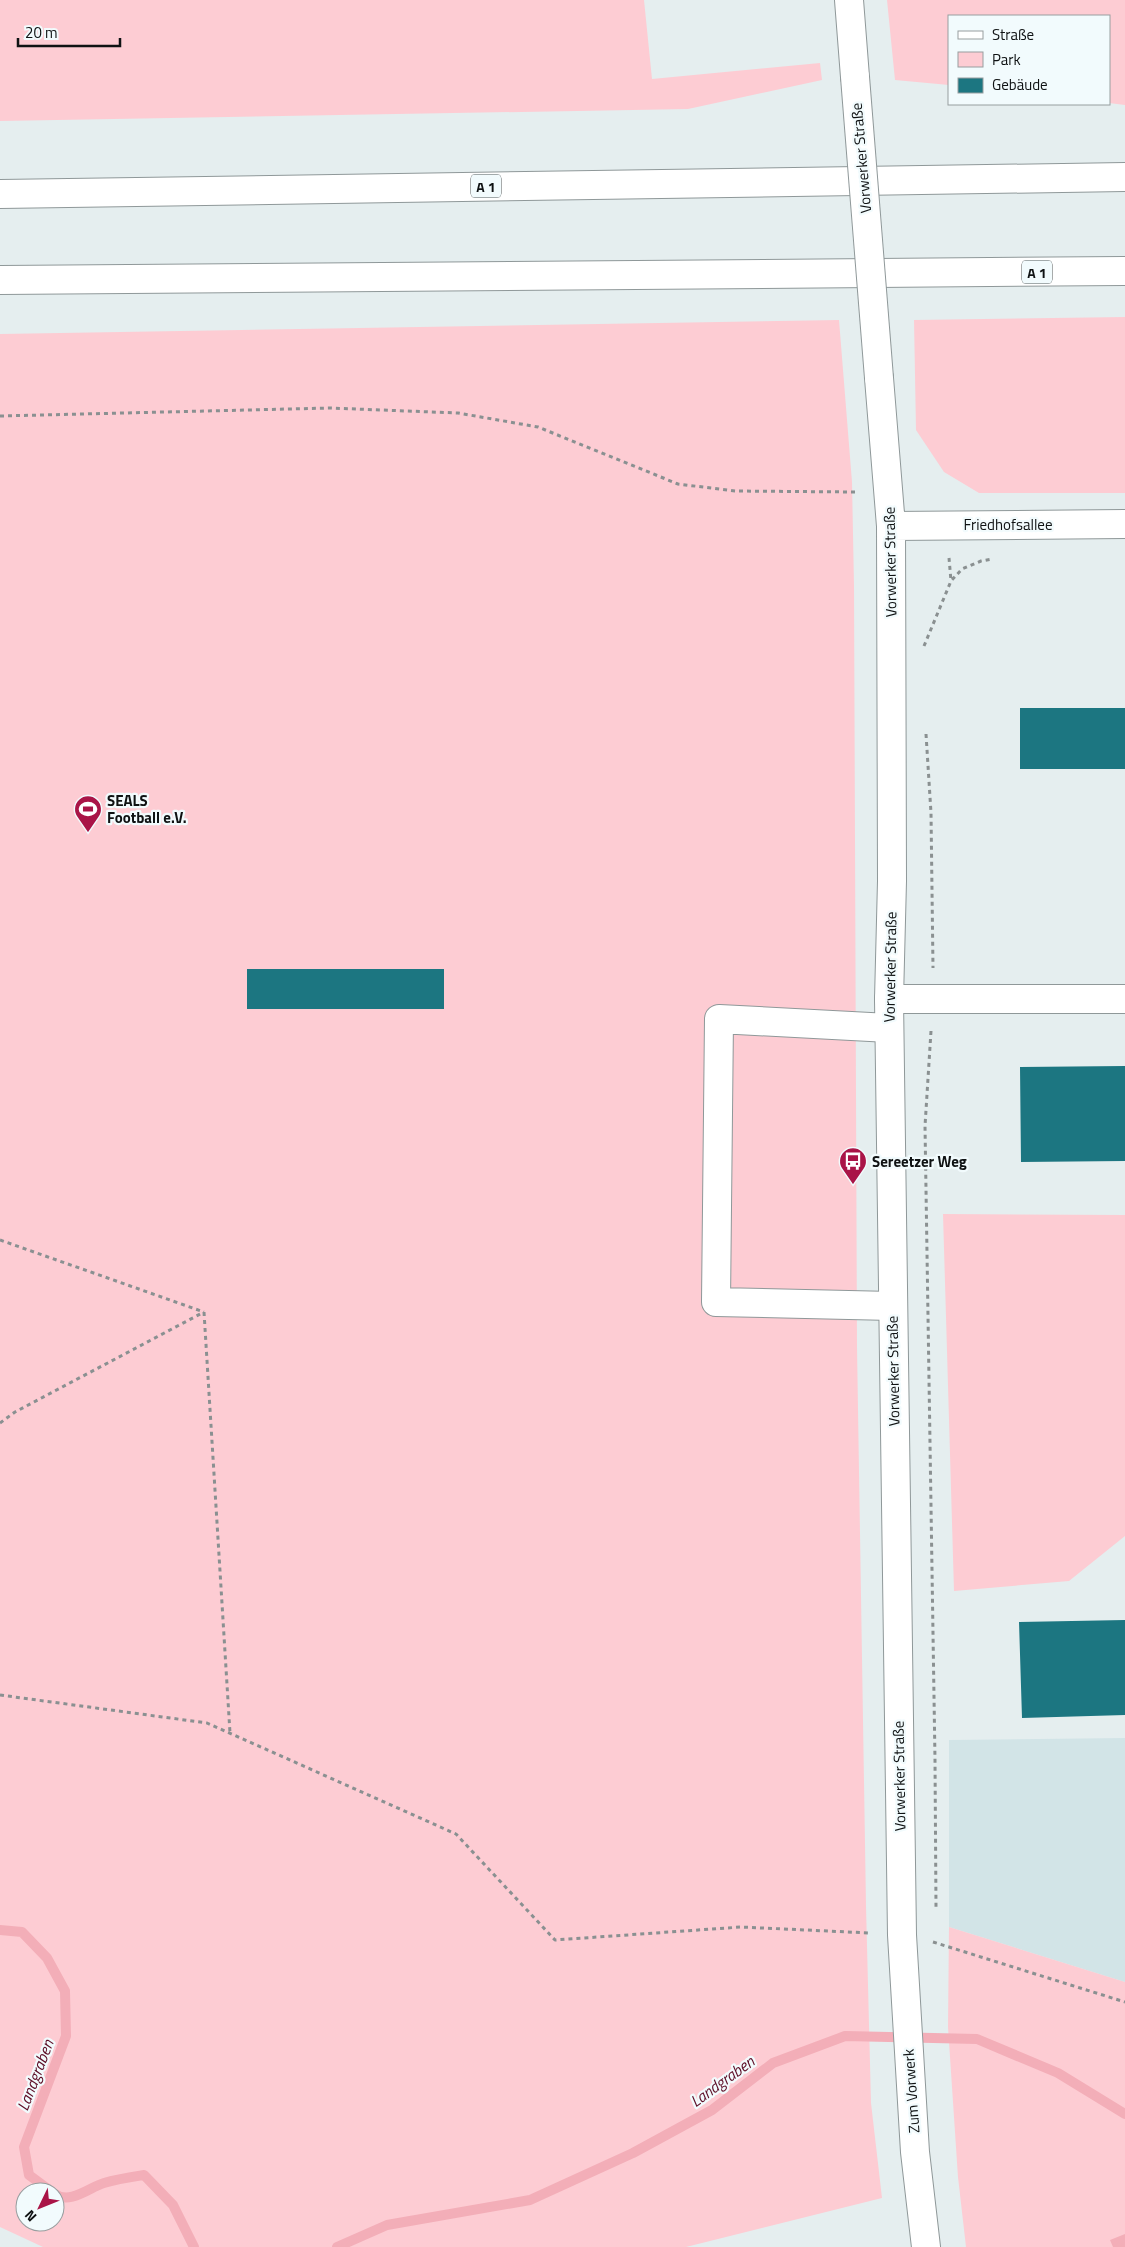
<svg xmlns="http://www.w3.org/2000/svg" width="1125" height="2247" font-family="'Titillium Web',sans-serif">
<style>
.built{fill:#d2e4e7}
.green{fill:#fdccd3;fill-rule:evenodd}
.water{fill:#f3aeb8}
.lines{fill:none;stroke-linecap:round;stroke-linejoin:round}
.stream{stroke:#f3aeb8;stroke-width:10}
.building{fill:#1c7681}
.minor-casing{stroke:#8f9899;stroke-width:30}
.tertiary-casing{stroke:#8f9899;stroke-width:30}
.motorway-casing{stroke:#8f9899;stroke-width:30}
.path{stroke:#8a9091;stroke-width:3;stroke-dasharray:4 4;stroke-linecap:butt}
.minor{stroke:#fff;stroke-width:28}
.tertiary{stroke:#fff;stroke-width:28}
.motorway{stroke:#fff;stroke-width:28}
.tertiary-bridge-casing{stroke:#8f9899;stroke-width:30;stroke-linecap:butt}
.tertiary-bridge{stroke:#fff;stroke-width:28}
.labels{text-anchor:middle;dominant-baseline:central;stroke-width:4.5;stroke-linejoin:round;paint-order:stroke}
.shield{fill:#f2fbfd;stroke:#535859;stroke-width:1}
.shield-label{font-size:14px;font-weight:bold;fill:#0f1213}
.street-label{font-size:15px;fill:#0f1213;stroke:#f2fbfd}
.poi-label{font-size:15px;font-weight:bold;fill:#0f1213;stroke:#f2fbfd;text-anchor:start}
.water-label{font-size:16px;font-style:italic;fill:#5c0c25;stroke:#f2fbfd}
</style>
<rect width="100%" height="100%" fill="#e5eeef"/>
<path class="built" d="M1125 1738V1982L949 1927V1740Z"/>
<path class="green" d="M0 0H644L652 79 820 63 822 80 688 109 0 121Z
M887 0H1125V105L1109 103V16H949V85L895 80Z
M1125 317V493H979L944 472 916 430 914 320Z
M839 320 852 482 854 585 857 1347 866 1906 871 2103 882 2198 686 2247H43L0 2227V334ZM25 2192H55V2222H25Z
M943 1214 1125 1215V1536L1069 1581 954 1591Z
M949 1927 1125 1982V2247H966L958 2177 948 2027Z"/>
<path class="water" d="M1125 2234V2247H1113L1110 2240Z"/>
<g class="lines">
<path class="stream" d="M0 1930 22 1932 47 1958 65 1991 66 2036 24 2147 29 2175 52 2192
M55 2194C70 2205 90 2187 104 2183 117 2179 131 2177 144 2175L173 2205 194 2247
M337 2247 387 2225 530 2200 633 2153 712 2110 773 2063 845 2036 977 2039 1058 2073 1125 2114"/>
</g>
<path class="building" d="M1020 708H1125V769H1020Z
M247 969H444V1009H247Z
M1125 1066V1161L1021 1162 1020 1067Z
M1125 1620V1715L1022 1718 1019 1622Z"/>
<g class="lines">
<g class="minor-casing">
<path id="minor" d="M889 999H1125
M889 1028 719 1019 716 1302 892 1306"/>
</g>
<g class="tertiary-casing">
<path id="tertiary" d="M849 0 855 77
M879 378 891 526 892 881 889 999 902 1935 915 2152 926 2247
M891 526 1125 524"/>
</g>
<g class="motorway-casing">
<path id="motorway" d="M0 194 1125 177
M0 280 1125 271"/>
</g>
<path class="path" d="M0 416 330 408 458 413 538 427 678 484 735 491 856 492
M949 558 951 581
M924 646 951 581 962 569 981 561 992 559
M926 734 931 813 933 968
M931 1031 925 1126 935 1760 936 1907
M0 1240 204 1312
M204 1312 230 1733
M0 1423 15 1412 204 1312
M0 1695 207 1723 456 1834 555 1940 741 1927 870 1933
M933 1942 1125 2002"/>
<use href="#minor" class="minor"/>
<use href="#tertiary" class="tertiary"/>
<use href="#motorway" class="motorway"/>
<g class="tertiary-bridge-casing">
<path id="tertiary-bridge" d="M855 77 879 378"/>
</g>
<use href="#tertiary-bridge" class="tertiary-bridge"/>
</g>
<defs>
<g id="stadium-pin" transform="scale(1.4375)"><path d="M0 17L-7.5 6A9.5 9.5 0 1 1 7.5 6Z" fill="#a91447" stroke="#f2fbfd"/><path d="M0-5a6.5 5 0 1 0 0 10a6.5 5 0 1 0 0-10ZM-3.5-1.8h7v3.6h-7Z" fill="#fff"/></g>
<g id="bus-pin" transform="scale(1.4375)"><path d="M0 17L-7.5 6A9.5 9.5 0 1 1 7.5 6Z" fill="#a91447" stroke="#f2fbfd"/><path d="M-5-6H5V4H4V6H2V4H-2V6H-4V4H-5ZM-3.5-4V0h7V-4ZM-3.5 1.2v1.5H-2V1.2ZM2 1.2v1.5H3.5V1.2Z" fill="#fff"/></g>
</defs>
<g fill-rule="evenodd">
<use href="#stadium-pin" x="88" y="809"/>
<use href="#bus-pin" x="853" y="1161"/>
</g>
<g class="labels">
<g class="shield">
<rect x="471" y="174.5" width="30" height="23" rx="4"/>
<rect x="1022" y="260.5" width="30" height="23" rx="4"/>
</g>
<g class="shield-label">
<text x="486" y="186">A 1</text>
<text x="1037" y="272">A 1</text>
</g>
<g class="street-label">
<text transform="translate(861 158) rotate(-95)">Vorwerker Straße</text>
<text x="1008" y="524">Friedhofsallee</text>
<text transform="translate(890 562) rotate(-91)">Vorwerker Straße</text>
<text transform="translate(890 967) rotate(-89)">Vorwerker Straße</text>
<text transform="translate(893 1371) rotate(-91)">Vorwerker Straße</text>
<text transform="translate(899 1776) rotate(-91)">Vorwerker Straße</text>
<text transform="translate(911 2091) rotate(-94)">Zum Vorwerk</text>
</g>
<g class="poi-label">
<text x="107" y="800">SEALS<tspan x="107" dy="17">Football e.V.</tspan></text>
<text x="872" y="1161">Sereetzer Weg</text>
</g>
<g class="water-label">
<text transform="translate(35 2075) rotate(-69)">Landgraben</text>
<text transform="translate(722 2081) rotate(-36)">Landgraben</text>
</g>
</g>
<rect x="948" y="15" width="162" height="90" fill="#f2fbfd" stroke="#979e9f"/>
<rect x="958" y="31" width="25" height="8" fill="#ffffff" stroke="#979e9f"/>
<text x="992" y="40" font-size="15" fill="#0f1213">Straße</text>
<rect x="958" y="52" width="25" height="15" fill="#fdccd3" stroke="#979e9f"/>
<text x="992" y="65" font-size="15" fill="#0f1213">Park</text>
<rect x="958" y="78" width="25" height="15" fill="#1c7681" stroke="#979e9f"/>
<text x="992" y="90" font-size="15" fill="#0f1213">Gebäude</text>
<g transform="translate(40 2207) rotate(227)"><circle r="24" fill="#f2fbfd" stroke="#979e9f"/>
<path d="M0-4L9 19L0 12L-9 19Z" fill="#a91447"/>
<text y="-8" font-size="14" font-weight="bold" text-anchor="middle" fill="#0f1213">N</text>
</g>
<path d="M18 38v8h102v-8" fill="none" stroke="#0f1213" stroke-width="2.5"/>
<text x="25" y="38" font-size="15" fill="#0f1213" stroke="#f2fbfd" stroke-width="4" paint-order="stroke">20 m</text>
</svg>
